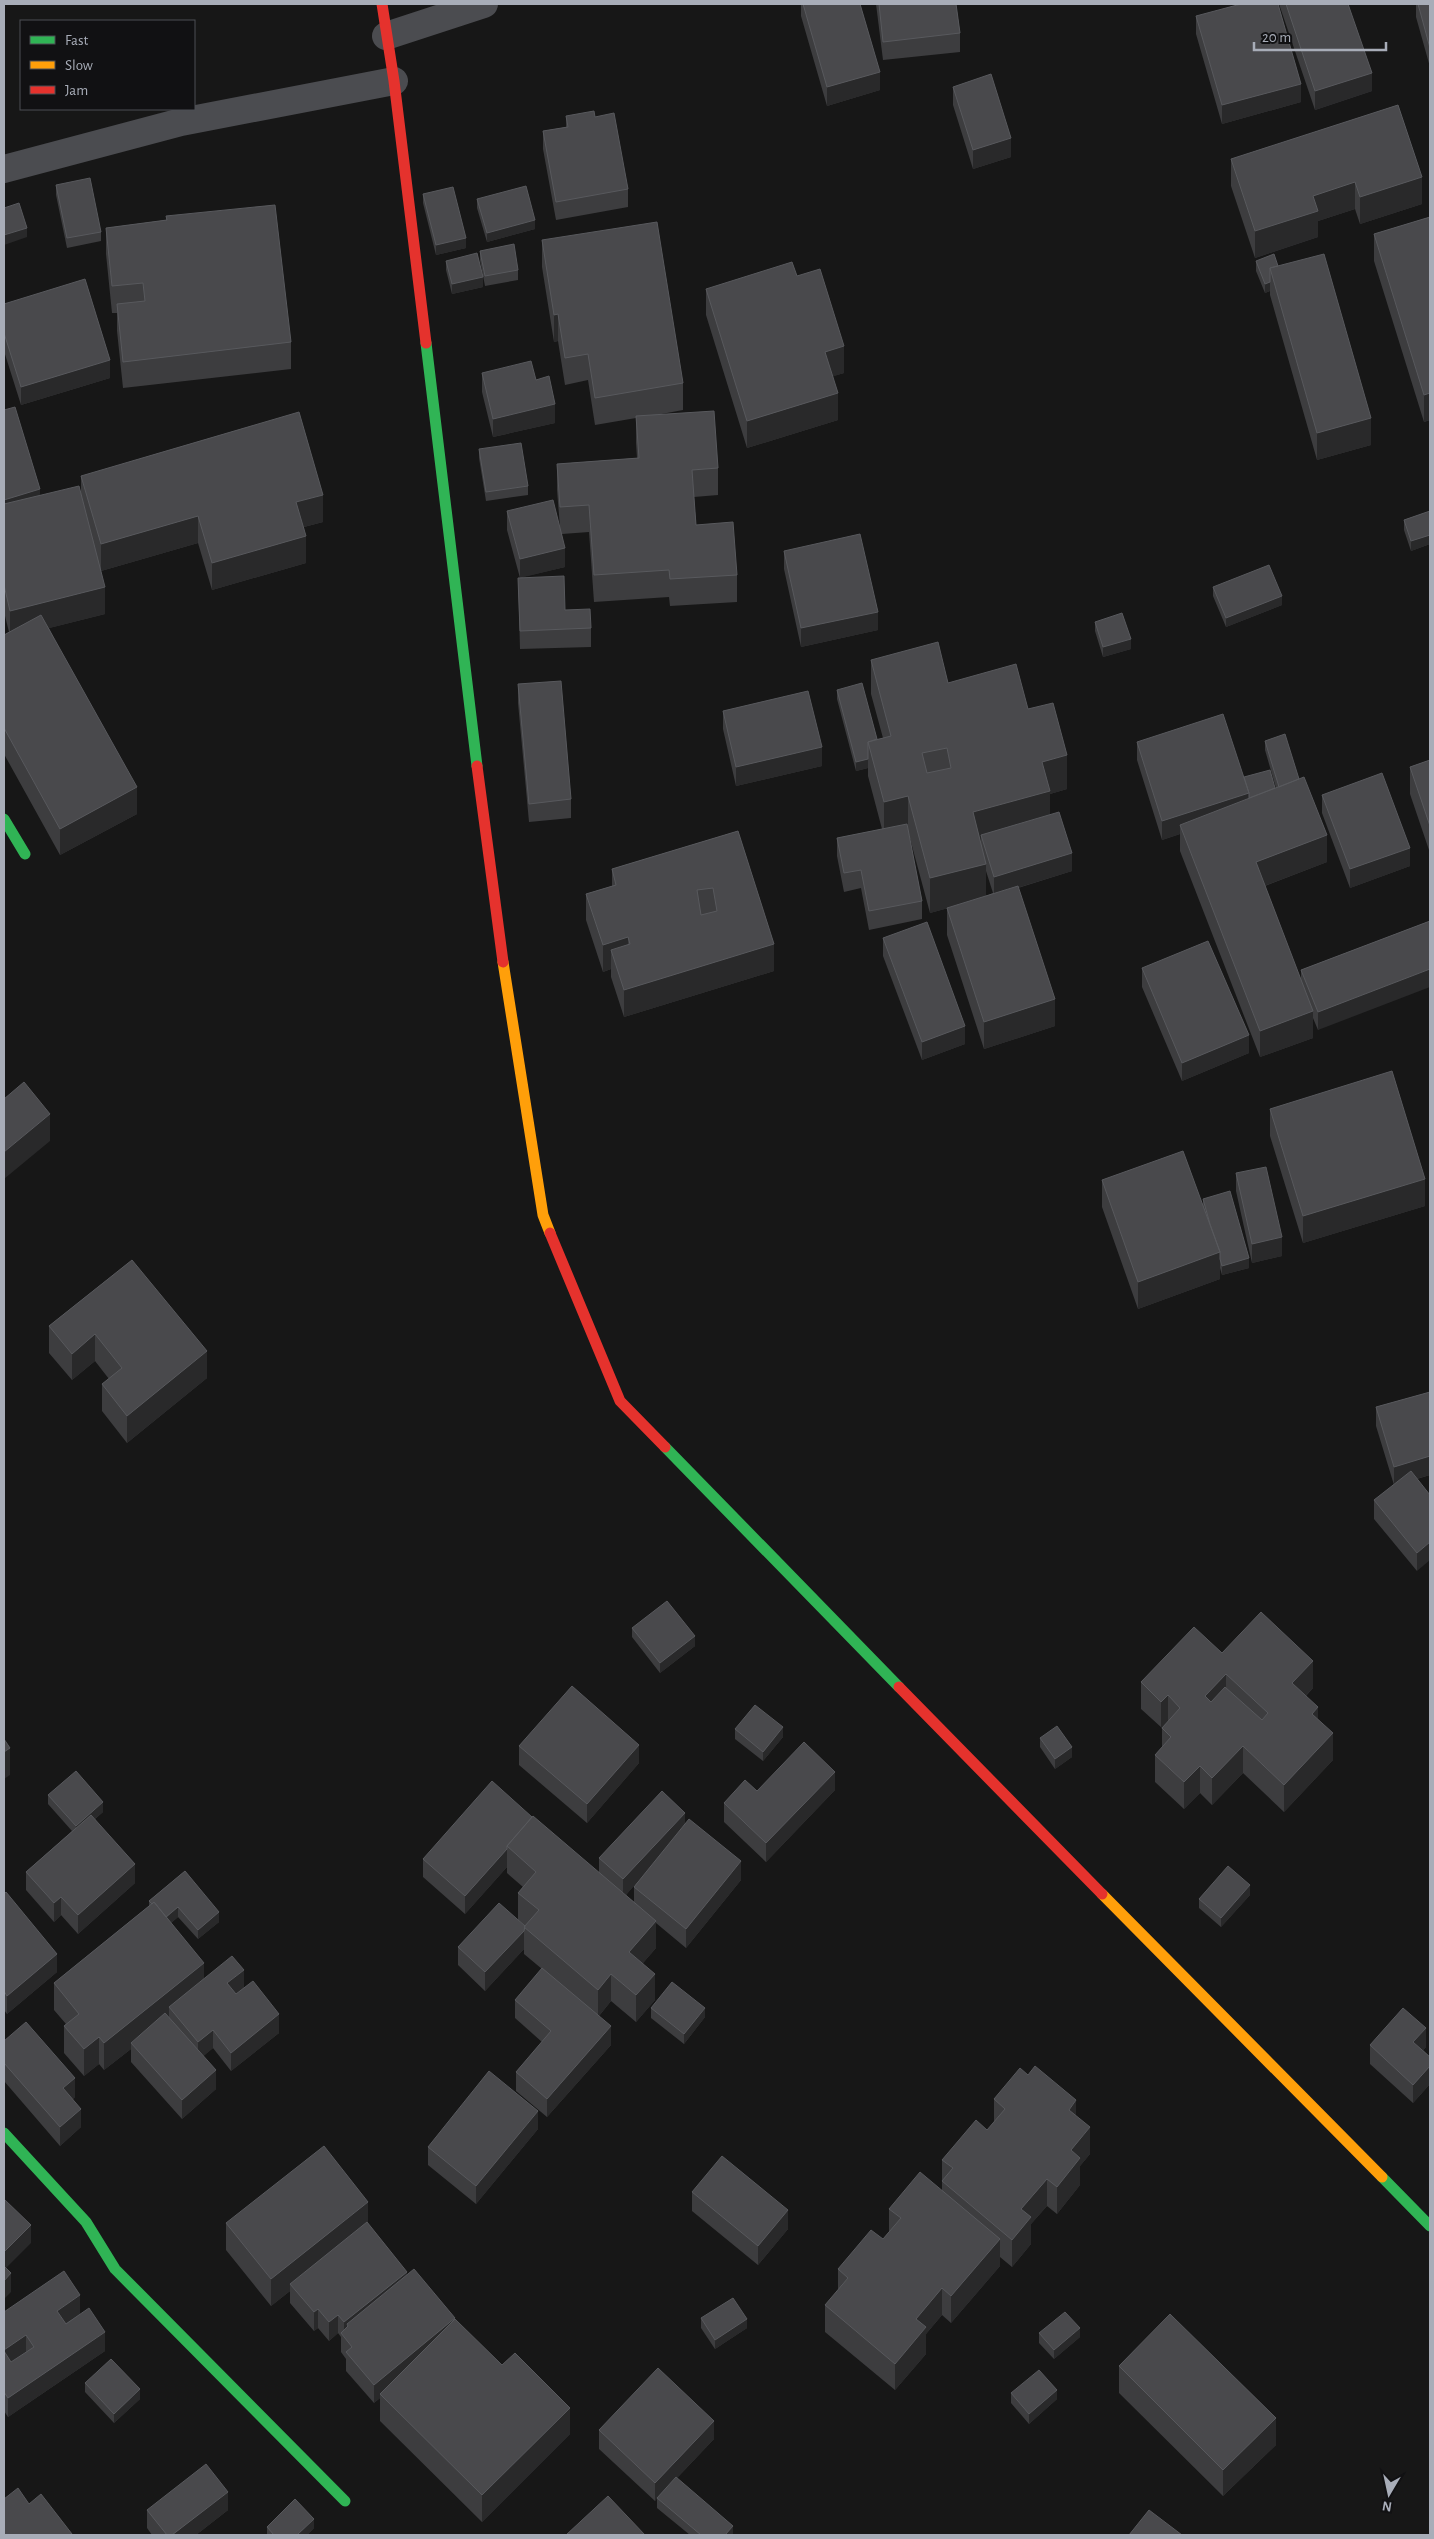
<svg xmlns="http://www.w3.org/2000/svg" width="1434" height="2539" font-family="'Alegreya Sans',sans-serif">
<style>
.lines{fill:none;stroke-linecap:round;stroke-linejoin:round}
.street{stroke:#4b4c50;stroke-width:28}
.fast{stroke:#30b455;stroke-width:11}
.slow{stroke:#ff9f0a;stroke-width:11}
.jam{stroke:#e5322d;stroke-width:11}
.wall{fill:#3d3d3f;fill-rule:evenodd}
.shaded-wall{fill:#29292a}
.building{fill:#49494c;stroke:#58595d;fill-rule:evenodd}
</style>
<rect width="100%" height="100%" fill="#171717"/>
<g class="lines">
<path class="street" d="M386 36 484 4
M4 169 181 122 394 81"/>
<path class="fast" d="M426 343 477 766
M4 819 25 854
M665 1447 899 1687
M4 2133 86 2222 115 2269 345 2501
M1382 2177 1430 2226"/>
<path class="slow" d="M503 962 543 1215 550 1233
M1102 1894 1382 2177"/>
<path class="jam" d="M382 4 394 81 426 343
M477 766 503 962
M550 1233 620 1401 665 1447
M899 1687 1102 1894"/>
</g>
<path class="wall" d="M801 4H860L880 90 827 106 801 16Z
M876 4H956L960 33V52L883 60Z
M1279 4H1348L1372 91 1315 110Z
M1416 4H1430V67L1416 17Z
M1196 16 1301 102 1222 124 1196 34Z
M953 87 1011 157 973 169 953 105Z
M1398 105 1422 204 1360 224 1355 209 1318 221V237L1255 258 1231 186V159Z
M566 116 595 117 628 189V207L556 220 543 149V131L566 127Z
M56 185 101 232V241L67 248 56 195Z
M423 194 466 248 436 255 423 203Z
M477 199 535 229 487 242 477 208Z
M166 216 291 342V369L123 388 117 331V313H112L106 254V228L166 220Z
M1430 217V426V420L1424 422 1374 261V234Z
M542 240 683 383V410L656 415 718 468V495L694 497 696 525 737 575V602L670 606 669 597 594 602 589 532 562 534 565 567 522 577 565 610 591 628V647L520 649 518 578H520L507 530V511L560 527 557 490V464L637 458 636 443V418L595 425 588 380 565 385 558 341 554 342 542 267Z
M480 251 518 270V280L485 286 480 260Z
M446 261 483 287 452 294 446 270Z
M1256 261 1278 266 1371 445 1317 460 1270 295V291L1265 293 1256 271Z
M797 276 844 373 833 376 838 420 747 448 706 315V289Z
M4 304 110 378 21 405 4 351Z
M482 373 555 423 493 437 482 392Z
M4 410 40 495 81 494V476L323 522 304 527 306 563 212 590 198 543 101 571 105 614 49 628 137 814 60 855 4 754V635L9 632 4 612Z
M479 449 528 486V495L486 501 479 458Z
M1430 511V544L1411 551 1404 530V520Z
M784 551 878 630 801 647 784 569Z
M1213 587 1282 605 1226 627 1213 596Z
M1095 622 1131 649 1103 657 1095 631Z
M871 660 948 683 1028 709 1067 789 1050 794V814L1072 871 1018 888 1055 1026 984 1049 947 935V908H948L930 913 908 831 922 901V919L869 930 861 888 844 892 837 856V838L882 829 868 776V768L856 771 837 699V690L877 739 883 738 871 694ZM986 871 993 893 986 896Z
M518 684 571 799V818L529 822 518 703Z
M723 711 822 766 736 786 723 729Z
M1265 741 1299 779 1327 862 1265 886 1301 982V970L1430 921 1318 1030 1313 1018V1038L1260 1057 1180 851V834L1162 840 1137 760V742L1275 788H1276L1265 750Z
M1430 760V853L1410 794V767Z
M1322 795 1410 866 1350 888 1322 813Z
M738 831 774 971 624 1017 611 977V969L603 972 586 920V894L612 886V869Z
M883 938 965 1044 922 1060 883 956Z
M1142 968 1249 1053 1182 1081 1142 987Z
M1270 1109 1425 1206 1303 1243 1270 1136Z
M1236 1173 1282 1256 1252 1263 1236 1191Z
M1102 1180 1203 1204V1199L1249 1268 1222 1275 1220 1268V1279L1138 1309 1102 1207Z
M132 1260 207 1378 127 1443 102 1411V1384L109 1379 95 1361 72 1380 49 1353V1326Z
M1430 1392V1475L1417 1479V1571L1374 1519V1500L1394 1485 1376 1426V1407Z
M632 1628 695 1646 660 1673 632 1637Z
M1222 1653 1313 1688 1306 1696 1318 1719 1333 1760 1284 1812 1243 1773 1212 1805 1200 1793 1184 1809 1155 1782V1755L1162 1747V1728L1141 1709V1682Z
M735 1729 783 1737 763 1761 735 1739Z
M1040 1738 1072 1757 1055 1769 1040 1747Z
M519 1746 639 1763 587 1823 519 1765Z
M835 1790 766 1862 724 1822V1803L757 1791Z
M48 1795 103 1812 95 1819 135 1883 78 1934 61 1915 54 1922 26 1890V1872L72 1831 48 1804Z
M532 1817 599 1873V1858L685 1823 741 1880 686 1948 656 1923V1948L643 1963 655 2000 636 2022 611 2001 599 2016 611 2045 547 2117 516 2091V2072L542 2042 515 2018V2000L542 1969 524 1954V1949L485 1991 458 1965V1947L525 1926 518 1920V1893L523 1887 507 1873V1867L465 1914 423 1877V1859ZM636 1883 634 1887V1902L626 1895Z
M185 1871 219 1922 198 1939 178 1917 171 1923 204 1979 244 1988 279 2033 231 2071 213 2048 203 2056 216 2089 182 2119 131 2062V2049L104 2070 99 2064 84 2076 64 2053V2026L66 2024 54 2010V1983L149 1906V1901Z
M4 1894 57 1972 7 2014 4 2010Z
M1250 1895 1221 1927 1199 1908V1899Z
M651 2008 705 2017 684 2044 651 2018Z
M4 2041 75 2097 73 2099 81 2127 60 2146 4 2081Z
M1370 2045 1426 2047 1423 2050 1430 2057V2084L1413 2103 1370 2064Z
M994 2099 1076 2116 1090 2154 1080 2166V2185L1057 2214 1047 2206 1031 2224V2244L1012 2267 1000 2257V2266L951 2323 942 2315 926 2334V2354L895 2390 825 2332V2305L838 2291V2269L883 2239 889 2232V2209L942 2190V2160L987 2130 994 2123Z
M538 2129 476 2204 428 2165V2147Z
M692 2192 788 2229 758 2265 692 2211Z
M226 2223 368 2224 407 2275 455 2320 570 2434 482 2522 380 2421V2398L374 2403 346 2371V2359L341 2352V2337L338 2333 329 2341 318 2328 314 2331 290 2303V2291L271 2306 226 2250Z
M4 2312 80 2314 105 2351 8 2417 4 2411Z
M701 2318 747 2328 715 2349 701 2328Z
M1039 2333 1080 2337 1054 2359 1039 2343Z
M1119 2366 1276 2445 1223 2496 1119 2393Z
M85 2383 140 2399 114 2423 85 2392Z
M1011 2393 1057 2399 1029 2424 1011 2403Z
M599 2430 714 2439 677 2478 733 2535H690L657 2508V2498L655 2501 599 2449Z
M147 2510H228L196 2535H152L147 2528Z
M267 2527 314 2528 307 2535H267Z"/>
<path class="shaded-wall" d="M880 72V90L827 106V87Z
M1372 73V91L1315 110V91Z
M1301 84V102L1222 124V105Z
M1011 138V157L973 169V150Z
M1422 177V204L1360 224V197Z
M1355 182V209L1318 221V237L1255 258V231L1313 196Z
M535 220V229L487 242V233Z
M27 228V237L4 245V235Z
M466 238V248L436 255V245Z
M483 277V287L452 294V284Z
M1270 282V291L1265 293V284Z
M558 314V341L554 342V315Z
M844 346V373L825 379V352Z
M110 360V378L21 405V387Z
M838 393V420L747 448V421Z
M1430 393V420L1424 422V395Z
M555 404V423L493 437V419Z
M1371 418V445L1317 460V433Z
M40 489V508L4 519V500Z
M323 495V522L296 529V502Z
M198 516V543L101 571V544Z
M1430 535V544L1411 551V541Z
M306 536V563L212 590V563Z
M565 548V567L520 578V559Z
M105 587V614L10 638V611Z
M1282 596V605L1226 627V618Z
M878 612V630L801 647V628Z
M1131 639V649L1103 657V647Z
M822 747V766L736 786V767Z
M1067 755V789L1050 794V826L981 835V844L973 812 1042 762Z
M868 759V768L856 771V762Z
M137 787V814L60 855V829Z
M1249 793V812L1180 825V834L1162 840V821Z
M908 796V831L884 836V802Z
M1327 835V862L1256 889V862Z
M1410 848V866L1350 888V869Z
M1072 853V871L994 895V877Z
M986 864V898L930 913V878Z
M628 937V964L611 950V969L603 972V945Z
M774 944V971L624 1017V990Z
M1430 969V987L1318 1030V1012Z
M1055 999V1026L984 1049V1022Z
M1313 1011V1038L1260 1057V1031Z
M965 1026V1044L922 1060V1042Z
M1249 1035V1053L1182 1081V1063Z
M50 1114V1141L4 1179V1152Z
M1425 1179V1206L1303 1243V1216Z
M1282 1237V1256L1252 1263V1244Z
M1220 1252V1279L1138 1309V1282Z
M1249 1258V1268L1222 1275V1266Z
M95 1334V1361L72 1380V1354Z
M207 1351V1378L127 1443V1416Z
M1430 1456V1475L1394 1485V1467Z
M1430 1542V1560L1417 1571V1553Z
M695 1636V1646L660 1673V1663Z
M1313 1661V1688L1292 1710V1683Z
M1226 1674V1700L1205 1723V1696Z
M1168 1695V1722L1161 1729V1702Z
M1318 1707V1734L1312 1714Z
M783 1727V1737L763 1761V1752Z
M1333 1733V1760L1284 1812V1785Z
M639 1745V1763L587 1823V1804Z
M1243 1746V1773L1212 1805V1778Z
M1072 1747V1757L1055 1769V1759Z
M10 1748V1775L4 1779V1752Z
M1200 1766V1793L1184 1809V1782Z
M835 1772V1790L766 1862V1843Z
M103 1802V1812L76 1835V1826Z
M685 1813V1831L623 1898V1879Z
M507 1849V1867L465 1914V1896Z
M741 1861V1880L686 1948V1929Z
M135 1864V1883L78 1934V1915Z
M1250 1885V1895L1221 1927V1918Z
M61 1897V1915L54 1922V1903Z
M178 1907V1917L165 1928V1919Z
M219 1912V1922L198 1939V1930Z
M656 1921V1948L629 1979V1952Z
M524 1931V1949L485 1991V1972Z
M57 1954V1972L7 2014V1996Z
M204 1963V1990L169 2007V2018L131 2043V2049L104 2070V2043Z
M244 1970V1989L227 2002V1983Z
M611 1974V2001L598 2017V1990Z
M655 1974V2000L636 2022V1995Z
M705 2008V2017L684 2044V2034Z
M279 2014V2033L231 2071V2053Z
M611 2026V2045L547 2117V2099Z
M1426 2028V2047L1413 2061V2042Z
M213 2030V2048L198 2061V2042Z
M99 2037V2064L84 2076V2049Z
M1430 2066V2084L1413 2103V2085Z
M216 2070V2089L182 2119V2100Z
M75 2078V2097L63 2107V2088Z
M1076 2100V2127L1069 2110Z
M81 2109V2127L60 2146V2127Z
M538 2111V2129L476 2204V2186Z
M1090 2127V2154L1080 2166V2185L1057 2214V2187L1071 2150Z
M1047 2179V2206L1031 2224V2244L1012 2267V2240L1021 2209Z
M368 2202V2229L290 2284V2291L271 2306V2279Z
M788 2210V2229L758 2265V2246Z
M31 2225V2243L4 2270V2252Z
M1000 2239V2266L951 2323V2296Z
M407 2272V2290L348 2326 347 2324V2338L344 2337V2322Z
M11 2273V2292L4 2299V2281Z
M942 2288V2315L926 2334V2354L895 2390V2364L916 2319Z
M80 2295V2314L57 2329V2311Z
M318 2309V2328L314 2331V2312Z
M338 2315V2333L329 2341V2322Z
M455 2318V2337L380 2394V2398L374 2403V2385Z
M747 2319V2328L715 2349V2340Z
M1080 2328V2337L1054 2359V2350Z
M105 2332V2351L8 2417V2398Z
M26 2335V2354L4 2369V2350Z
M140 2389V2399L114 2423V2414Z
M1057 2390V2399L1029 2424V2414Z
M570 2408V2434L482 2522V2495Z
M1276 2418V2445L1223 2496V2470Z
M714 2421V2439L655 2501V2483Z
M228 2492V2510L196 2535H172Z
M314 2519V2528L307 2535H297Z
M733 2526V2535H725Z"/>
<path class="building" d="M803 4H860L880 72 827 87Z
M879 4H956L960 33 883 42Z
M1241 4H1278L1301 84 1222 105 1196 16Z
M1286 4H1348L1372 73 1315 91Z
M1418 4H1430V48Z
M991 74 1011 138 973 150 953 87Z
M1398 105 1422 177 1360 197 1355 182 1313 196 1318 211 1255 231 1231 159Z
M594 111 595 117 614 113 628 189 556 202 543 131 568 127 566 116Z
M90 178 101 232 67 238 56 185Z
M526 186 535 220 487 233 477 199Z
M453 187 466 238 436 245 423 194Z
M19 203 27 228 4 235V208Z
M275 205 291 342 123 362 117 304 145 301 143 283 112 286 106 228 167 220 166 216Z
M1430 217V393L1424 395 1374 234Z
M657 222 683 383 595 398 588 354 565 358 558 314 554 315 542 240Z
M514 244 518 270 485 276 480 251Z
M477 253 483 277 452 284 446 261Z
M1274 254 1278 266 1270 268V282L1265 284 1256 261Z
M1324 254 1371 418 1317 433 1270 268Z
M792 262 797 276 820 269 844 346 825 352 838 393 747 421 706 289Z
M85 279 110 360 21 387 4 333V304Z
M531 361 536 380 549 376 555 404 493 419 482 373Z
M15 407 40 489 4 500V410Z
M714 411 718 468 692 470 696 525 733 522 737 575 670 579 669 570 594 575 589 505 560 507 557 464 639 458 636 416Z
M299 412 323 495 296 502 306 536 212 563 198 516 101 544 81 476Z
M521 443 528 486 486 492 479 449Z
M79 486 105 587 10 611 4 585V504Z
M553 500 565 548 520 559 507 511Z
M1430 511V535L1411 541 1404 520Z
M860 534 878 612 801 628 784 551Z
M1269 565 1282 596 1226 618 1213 587Z
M564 576 565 610 590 609 591 628 520 631 518 578Z
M1122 613 1131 639 1103 647 1095 622Z
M41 615 137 787 60 829 4 728V635Z
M938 642 948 683 1016 664 1028 709 1053 703 1067 755 1042 762 1050 791 973 812 986 864 930 878 908 796 884 802 868 742 891 736 871 660ZM947 748 951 768 927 773 922 753Z
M561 681 571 799 529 804 518 684Z
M862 683 877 739 868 742V759L856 762 837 690Z
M808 691 822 747 736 767 723 711Z
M1223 714 1249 793 1162 821 1137 742Z
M1285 734 1299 779 1279 787 1265 741Z
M1430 760V826L1410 767Z
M1270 770 1275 788 1249 798V793L1244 777Z
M1382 773 1410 848 1350 869 1322 795Z
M1304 777 1327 835 1256 862 1313 1011 1260 1031 1180 825Z
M1059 812 1072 853 994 877 981 835Z
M907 824 922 901 869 911 861 870 844 873 837 838Z
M738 831 774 944 624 990 611 950 630 944 628 937 603 945 586 894 616 885 612 869ZM713 888 717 911 701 915 697 890Z
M1018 886 1055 999 984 1022 947 908Z
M1430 921V969L1318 1012 1301 970Z
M927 922 965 1026 922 1042 883 938Z
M1208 941 1249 1035 1182 1063 1142 968Z
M1392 1071 1425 1179 1303 1216 1270 1109Z
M24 1082 50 1114 4 1152V1099Z
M1183 1151 1220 1252 1138 1282 1102 1180Z
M1266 1167 1282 1237 1252 1244 1236 1173Z
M1230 1191 1249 1258 1222 1266 1220 1259V1252L1210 1224 1203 1199Z
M132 1260 207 1351 127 1416 102 1384 122 1368 95 1334 72 1354 49 1326Z
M1430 1392V1456L1394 1467 1376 1407Z
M1411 1471 1430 1495V1542L1417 1553 1374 1500Z
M667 1601 695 1636 660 1663 632 1628Z
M1261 1612 1313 1661 1292 1683 1318 1707 1312 1714 1333 1733 1284 1785 1243 1746 1212 1778 1200 1766 1184 1782 1155 1755 1171 1737 1162 1728 1180 1708 1168 1695 1161 1702 1141 1682 1194 1627 1222 1653ZM1226 1674 1268 1713 1262 1720 1225 1687 1211 1702 1205 1696Z
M572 1686 639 1745 587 1804 519 1746Z
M755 1705 783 1727 763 1752 735 1729Z
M1057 1726 1072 1747 1055 1759 1040 1738Z
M4 1739 10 1748 4 1752Z
M804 1742 835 1772 766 1843 724 1803 745 1780 757 1791Z
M76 1771 103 1802 76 1826 48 1795Z
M492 1781 532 1817 507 1846V1849L465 1896 423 1859Z
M662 1791 685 1813 623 1879 599 1858Z
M91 1815 135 1864 78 1915 61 1897 54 1903 26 1872Z
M533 1816 656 1921 629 1952 655 1974 636 1995 611 1974 598 1990 524 1927 539 1910 518 1893 536 1872 507 1846Z
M689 1819 741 1861 686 1929 634 1887Z
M1228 1866 1250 1885 1221 1918 1199 1899Z
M185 1871 219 1912 198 1930 178 1907 166 1917 154 1902 152 1904 149 1901Z
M6 1892 57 1954 7 1996 4 1991V1894Z
M154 1902 204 1963 104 2043 99 2037 84 2049 64 2026 79 2014 54 1983Z
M499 1903 525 1926 524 1931 485 1972 458 1947Z
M232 1956 244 1970 227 1983 236 1994 253 1981 279 2014 231 2053 213 2030 198 2042 169 2007Z
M542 1968 611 2026 547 2099 516 2072 551 2031 515 2000Z
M672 1982 705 2008 684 2034 651 2008Z
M1403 2008 1426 2028 1413 2042 1430 2057V2066L1413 2085 1370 2045Z
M165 2013 216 2070 182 2100 131 2043Z
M26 2022 75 2078 63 2088 81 2109 60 2127 4 2063V2041Z
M1035 2066 1076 2100 1069 2110 1090 2127 1071 2150 1080 2158 1057 2187 1047 2179 1021 2209 1031 2217 1012 2240 942 2181 953 2168 942 2160 976 2120 987 2130 1005 2109 994 2099 1020 2068 1028 2075Z
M489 2071 538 2111 476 2186 428 2147Z
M324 2146 368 2202 271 2279 226 2223Z
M722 2156 788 2210 758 2246 692 2192Z
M920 2172 1000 2239 951 2296 942 2288 916 2319 926 2327 895 2364 825 2305 848 2278 838 2269 871 2230 883 2239 901 2218 889 2209Z
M4 2199 31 2225 4 2252Z
M367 2222 407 2272 344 2322 338 2315 329 2322 318 2309 314 2312 290 2284Z
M4 2266 11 2273 4 2281Z
M414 2269 455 2318 374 2385 346 2352 352 2347 341 2333 348 2326 347 2324Z
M64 2271 80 2295 57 2311 66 2324 89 2308 105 2332 8 2398 4 2392V2351L11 2362 34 2347 26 2335 4 2350V2312Z
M733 2298 747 2319 715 2340 701 2318Z
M1065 2312 1080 2328 1054 2350 1039 2333Z
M1170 2314 1276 2418 1223 2470 1119 2366Z
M455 2319 502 2365 515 2353 570 2408 482 2495 380 2394Z
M111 2359 140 2389 114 2414 85 2383Z
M658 2368 714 2421 655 2483 599 2430Z
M1039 2370 1057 2390 1029 2414 1011 2393Z
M206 2464 228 2492 172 2535H167L147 2510Z
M676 2477 733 2526 725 2535H701L657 2498Z
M18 2488 29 2504 41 2494 72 2534 70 2535H4V2499Z
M608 2496 645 2535H566Z
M295 2499 314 2519 297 2535H274L267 2527Z
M1149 2510 1182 2535H1129Z"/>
<rect width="1434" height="2539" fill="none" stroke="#a8adb8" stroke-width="10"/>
<rect x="20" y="20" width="175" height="90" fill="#111113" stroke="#4d4f55"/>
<rect x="30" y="36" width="25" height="8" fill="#30b455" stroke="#4d4f55"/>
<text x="65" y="45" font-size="15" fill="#a8adb8">Fast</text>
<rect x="30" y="61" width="25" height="8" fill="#ff9f0a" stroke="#4d4f55"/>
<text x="65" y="70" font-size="15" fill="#a8adb8">Slow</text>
<rect x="30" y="86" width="25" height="8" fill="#e5322d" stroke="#4d4f55"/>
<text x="65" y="95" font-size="15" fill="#a8adb8">Jam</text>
<g transform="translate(1389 2494) rotate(189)" stroke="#111113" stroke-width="4" paint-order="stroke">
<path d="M0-4L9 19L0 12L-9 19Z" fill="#a8adb8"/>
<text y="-8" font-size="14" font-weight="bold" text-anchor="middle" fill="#a8adb8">N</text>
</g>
<path d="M1254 42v8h132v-8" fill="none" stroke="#a8adb8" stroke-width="2.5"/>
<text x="1262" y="42" font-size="15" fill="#a8adb8" stroke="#111113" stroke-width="4" paint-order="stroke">20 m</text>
</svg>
